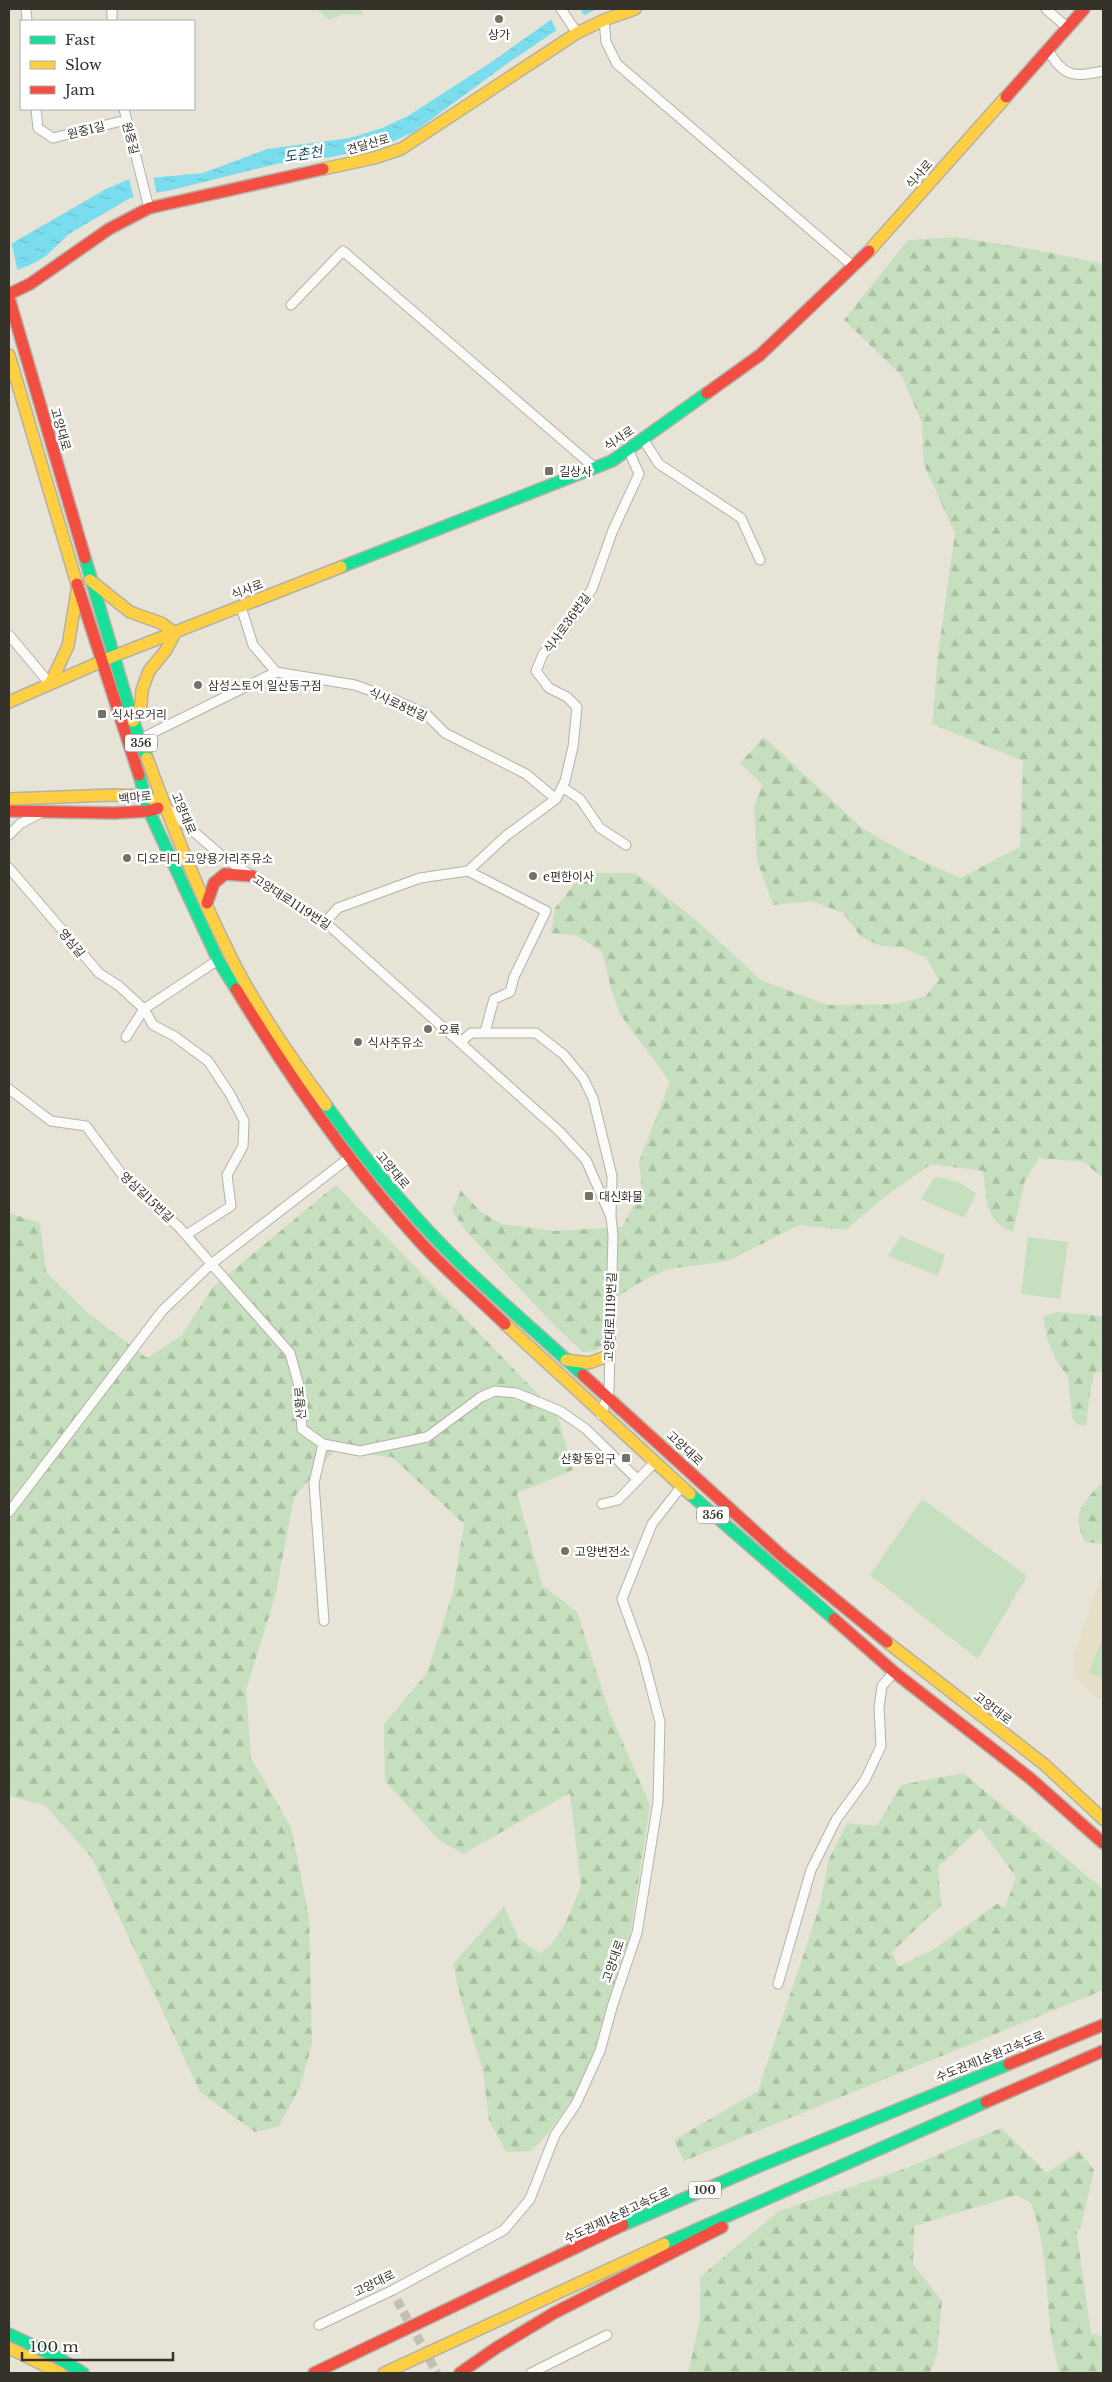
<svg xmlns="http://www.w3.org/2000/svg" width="1112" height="2382" font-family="'Libre Baskerville','Noto Sans KR',serif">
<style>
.built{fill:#e5dfc8}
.grass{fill:#c6dfbe}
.forest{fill:url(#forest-firs);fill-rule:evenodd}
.park{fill:url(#park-tufts)}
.water{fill:url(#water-ripples)}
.pier{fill:#e7e3d6}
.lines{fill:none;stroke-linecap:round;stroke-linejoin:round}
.street-tunnel{stroke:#c3c0b3;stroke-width:9;stroke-dasharray:9 4.5;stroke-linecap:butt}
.street-casing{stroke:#b4b1a7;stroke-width:11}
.fast-casing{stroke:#b4b1a7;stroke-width:14}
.slow-casing{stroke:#b4b1a7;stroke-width:14}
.jam-casing{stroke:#b4b1a7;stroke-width:14}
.street{stroke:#fbfbf9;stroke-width:9}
.fast{stroke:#16e098;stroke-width:11}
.slow{stroke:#ffcf43;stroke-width:11}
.jam{stroke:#f24e42;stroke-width:11}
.poi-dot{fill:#737066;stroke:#fff;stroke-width:2}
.labels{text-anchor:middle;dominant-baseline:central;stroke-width:5;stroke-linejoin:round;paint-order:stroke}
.shield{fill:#fff;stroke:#727069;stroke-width:1}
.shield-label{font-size:11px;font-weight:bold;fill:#353229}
.poi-label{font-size:12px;fill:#353229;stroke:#fff;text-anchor:start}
.street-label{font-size:12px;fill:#353229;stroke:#fff}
.water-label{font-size:14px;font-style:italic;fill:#0f4c59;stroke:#fff}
</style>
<defs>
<pattern id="forest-firs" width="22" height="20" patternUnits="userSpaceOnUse" patternTransform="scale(1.25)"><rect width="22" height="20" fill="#c6dfbe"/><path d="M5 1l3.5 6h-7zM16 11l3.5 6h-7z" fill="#abc0a3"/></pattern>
<pattern id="park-tufts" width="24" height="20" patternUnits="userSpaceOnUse" patternTransform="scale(1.25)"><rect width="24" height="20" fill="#c6dfbe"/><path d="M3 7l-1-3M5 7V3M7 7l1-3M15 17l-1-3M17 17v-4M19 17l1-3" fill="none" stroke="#abc0a3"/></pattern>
<pattern id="water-ripples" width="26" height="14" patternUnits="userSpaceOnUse" patternTransform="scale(1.25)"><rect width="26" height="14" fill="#7addee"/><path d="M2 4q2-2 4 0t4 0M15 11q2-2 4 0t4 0" fill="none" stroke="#6abecc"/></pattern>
</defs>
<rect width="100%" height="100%" fill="#e7e3d6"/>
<path class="built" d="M1103 1571V1700L1097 1698 1075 1676 1074 1656Z"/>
<path class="grass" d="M939 1177 961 1183 976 1194 964 1218 921 1199 934 1178Z
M901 1236 945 1255 938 1276 888 1256Z
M1028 1237 1068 1242 1060 1299 1021 1294Z
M922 1499 1027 1576 978 1659 870 1575Z
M1103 1636V1679L1089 1672Z"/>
<path class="forest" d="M956 237 1037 250 1103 264V1178L1084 1162 1039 1158 1025 1180 1013 1232C983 1220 987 1198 983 1171L931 1164 883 1198 846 1230 799 1225 728 1261 668 1269 646 1279 611 1300 604 1345 595 1351 583 1352 553 1324 466 1231 452 1211 461 1190 479 1210 501 1224 555 1231 622 1227 642 1190 639 1162 670 1082 620 1014 611 988 602 952 576 935 551 933 555 908 584 873H635L696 920 761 980 827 1005 897 1004 926 996 939 980 926 958 902 947 881 946 861 937 843 913 812 901 773 905 757 860 754 808 762 784 740 763 764 737 862 828 907 854 960 878 1020 847 1023 761 932 724 938 654 955 533 924 465 922 423 902 376 844 320 908 240Z
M336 1185 557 1414 573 1470 517 1493 542 1585 577 1612 609 1711 650 1805 630 1936 583 2084 549 2132 531 2151 506 2152 489 2120 483 2071 462 2003 453 1964 504 1907 519 1939 539 1953 551 1945 564 1926 581 1887 570 1793 463 1854 439 1840 385 1781 384 1724 427 1673 453 1592 464 1524 392 1457 334 1451 294 1497 275 1597 246 1690 251 1758 291 1827 309 1918 312 2044 300 2087 279 2126 255 2132 200 2092 92 1858 45 1805 9 1796V1213L40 1223 46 1272 89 1314 147 1358 182 1335 213 1287Z
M1057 1312 1103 1316V1372L1094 1373 1089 1400 1086 1426 1078 1425 1072 1417 1068 1377 1056 1360 1047 1338 1043 1316Z
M1103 1481V1544L1085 1542C1070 1512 1084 1503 1103 1481Z
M963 1773 1103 1889V1990L684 2161 674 2140 758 2091 820 1905 829 1859 847 1823 877 1826 901 1785ZM980 1828 1016 1877 1005 1907 997 1904 934 1949 898 1967 892 1952 941 1905 938 1867Z
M1001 2128 1047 2173 1079 2151 1094 2170 1080 2229 1076 2227 1091 2334 1103 2336V2373H1059C1057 2361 1053 2348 1051 2336 1046 2291 1047 2246 1031 2203L1016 2195 914 2226 913 2264 942 2301 937 2354 930 2373H688L700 2320V2277L779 2211 907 2168Z"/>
<path class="park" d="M317 9H361L362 15 344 14 329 20Z"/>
<path class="water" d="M566 9H596L554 32 508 63 414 132 385 145 332 157 276 164 171 190 130 198 69 234 46 256 34 263 9 274V245L106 189 127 180 203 173 267 149 350 138 382 128 408 116 493 61Z"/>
<path class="pier" d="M561 9H580L585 17 558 33 550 17Z
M153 175 157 195 134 200 129 178Z
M11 241 18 273 9 276V242Z"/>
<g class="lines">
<path class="street-tunnel" d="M397 2300 437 2373"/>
<g class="street-casing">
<path id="street" d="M26 9 27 21
M112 9V21
M561 9 577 33
M1046 9 1068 28
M604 20 606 42 617 64 854 267
M1048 50C1064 78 1074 77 1103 71
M36 109 38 128 53 138 126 120
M124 109 149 208
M291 305 343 251 595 468
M643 439 659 464 741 518 760 560
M241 607 253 645 276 672 355 685 393 699 426 714 445 733 526 774 556 799
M9 635 50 684
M140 739 276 672
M562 787 580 799 600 828 626 845
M169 810 224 858 325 922 559 1131 586 1160 611 1217 613 1235 609 1391 601 1415
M9 835 20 824 41 813
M9 868 99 973 119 986 144 1009 153 1025 174 1036 208 1061 230 1094 244 1121 243 1146 227 1175 231 1206 186 1235
M468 871 546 911 514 977 510 992 494 999 485 1032
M325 922 338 908 420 878 468 871 507 835 556 799 565 781 573 747 577 707 567 697 549 688 536 671 543 654 564 630 592 589 613 530 639 474 628 449
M126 1037 144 1009 218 960
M460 1043 471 1033H536L564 1055 583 1078 593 1098 612 1176 611 1215
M9 1089 51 1121 86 1126 126 1180 178 1226 290 1353 299 1386 302 1429 323 1444 360 1451 427 1437 481 1397 495 1391 516 1393 560 1411 586 1429 638 1480
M323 1444 314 1483 324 1621
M602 1504 618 1500 654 1463
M9 1512 162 1311 210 1265 350 1157
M778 1984 811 1870 836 1820 865 1780 881 1746 879 1708 882 1686 894 1672
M319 2325 393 2290 504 2230 530 2199 555 2135 576 2104 600 2051 613 2004 637 1933 658 1802 660 1722 643 1657 622 1599 652 1524 681 1487
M531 2373 607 2335"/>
</g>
<g class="fast-casing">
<path id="fast" d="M85 558 133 721 147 758
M341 567 612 461 707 393
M139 775 149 811 218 960 236 989
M326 1105C367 1162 411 1216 462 1265 501 1302 543 1338 583 1375
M690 1494 834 1619
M623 2225 757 2167 1009 2064
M664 2244 986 2102
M9 2334 55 2356 83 2373"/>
</g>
<g class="slow-casing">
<path id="slow" d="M323 169 374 158 401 149 577 33 604 20 635 9
M869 251 1006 97
M9 355 77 584
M90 580 130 612 161 623 175 633 166 650 149 671 142 690 141 705 133 721
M50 684 68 646 78 585
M9 702 114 656 341 567
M147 758C171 823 197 889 228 951 253 1004 291 1058 326 1105
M9 799 113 795 146 796 165 806
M505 1324 690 1494
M566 1360 589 1363 608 1356
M887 1642 1045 1765 1103 1819
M9 2348 60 2373
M384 2373 664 2244"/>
</g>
<g class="jam-casing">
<path id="jam" d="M1006 97 1084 9
M9 294 30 284 109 229 149 208 323 169
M9 298 85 558
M707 393 760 355 869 251
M77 584 139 775
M9 811 114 813 149 811 158 808
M207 903 214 883 225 874 252 876
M236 989C290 1078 350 1166 421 1243 447 1271 477 1297 505 1324
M583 1375 782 1556 887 1642
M834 1619 894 1672 1031 1779 1103 1843
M1009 2064 1103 2025
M986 2102 1103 2051
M314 2373 623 2225
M460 2373 496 2348 554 2313 722 2227"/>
</g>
<use href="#street" class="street"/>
<use href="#fast" class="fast"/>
<use href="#slow" class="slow"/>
<use href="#jam" class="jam"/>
</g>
<g class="poi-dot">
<circle cx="499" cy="19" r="5"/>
<rect x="544" y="466" width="10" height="10" rx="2.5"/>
<circle cx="198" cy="685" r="5"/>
<rect x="97" y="709" width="10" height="10" rx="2.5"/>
<circle cx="127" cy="858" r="5"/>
<circle cx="533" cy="876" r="5"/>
<circle cx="428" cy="1029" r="5"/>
<circle cx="358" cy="1042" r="5"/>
<rect x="584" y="1191" width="10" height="10" rx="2.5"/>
<rect x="621" y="1453" width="10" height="10" rx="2.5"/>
<circle cx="565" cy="1551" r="5"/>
</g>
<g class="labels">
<g class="shield">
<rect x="125" y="734.5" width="32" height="17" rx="4"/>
<rect x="697" y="1506.5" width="32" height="17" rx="4"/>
<rect x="689" y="2181.5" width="32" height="17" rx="4"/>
</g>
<g class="shield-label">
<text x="141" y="743">356</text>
<text x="713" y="1515">356</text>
<text x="705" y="2190">100</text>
</g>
<g class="poi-label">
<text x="499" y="34" text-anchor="middle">상가</text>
<text x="559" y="471">길상사</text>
<text x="208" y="685">삼성스토어 일산동구점</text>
<text x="112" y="714">식사오거리</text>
<text x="137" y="858">디오티디 고양용가리주유소</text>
<text x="543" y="876">e편한이사</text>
<text x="438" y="1029">오륙</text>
<text x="368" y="1042">식사주유소</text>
<text x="599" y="1196">대신화물</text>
<text x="616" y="1458" text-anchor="end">산황동입구</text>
<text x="575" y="1551">고양변전소</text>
</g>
<g class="street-label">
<text transform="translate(86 130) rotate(-14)">원중1길</text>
<text transform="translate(131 138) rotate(75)">원중길</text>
<text transform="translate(368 144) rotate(-16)">견달산로</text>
<text transform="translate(919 174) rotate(-49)">식사로</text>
<text transform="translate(61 429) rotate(74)">고양대로</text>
<text transform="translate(619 438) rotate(-34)">식사로</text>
<text transform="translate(247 589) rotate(-21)">식사로</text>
<text transform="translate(567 623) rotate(-54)">식사로36번길</text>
<text transform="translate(398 704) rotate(25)">식사로8번길</text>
<text transform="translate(135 797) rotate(-6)">백마로</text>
<text transform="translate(184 813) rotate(67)">고양대로</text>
<text transform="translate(292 902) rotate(33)">고양대로1119번길</text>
<text transform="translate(72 943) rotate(50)">영심길</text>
<text transform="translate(393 1170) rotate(50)">고양대로</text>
<text transform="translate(147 1197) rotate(43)">영심길15번길</text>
<text transform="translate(610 1317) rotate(-88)">고양대로1119번길</text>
<text transform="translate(300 1403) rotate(-94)">산황로</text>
<text transform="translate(685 1448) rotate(43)">고양대로</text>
<text transform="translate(993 1708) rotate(38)">고양대로</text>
<text transform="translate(613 1961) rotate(-71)">고양대로</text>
<text transform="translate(990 2056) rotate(-22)">수도권제1순환고속도로</text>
<text transform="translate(617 2215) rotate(-25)">수도권제1순환고속도로</text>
<text transform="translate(374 2283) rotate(-26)">고양대로</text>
</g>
<g class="water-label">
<text transform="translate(303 154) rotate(-9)">도촌천</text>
</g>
</g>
<rect width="1112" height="2382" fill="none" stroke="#353229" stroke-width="20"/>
<rect x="20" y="20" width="175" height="90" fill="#ffffff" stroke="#aeada9"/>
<rect x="30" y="36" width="25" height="8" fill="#16e098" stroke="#aeada9"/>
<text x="65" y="45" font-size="15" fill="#353229">Fast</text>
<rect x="30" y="61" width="25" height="8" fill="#ffcf43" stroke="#aeada9"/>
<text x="65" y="70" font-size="15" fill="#353229">Slow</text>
<rect x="30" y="86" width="25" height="8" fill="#f24e42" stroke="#aeada9"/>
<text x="65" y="95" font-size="15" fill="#353229">Jam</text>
<path d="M22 2352v8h151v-8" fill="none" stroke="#353229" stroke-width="2.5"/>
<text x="30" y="2352" font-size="15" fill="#353229" stroke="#ffffff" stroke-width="4" paint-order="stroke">100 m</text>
</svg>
